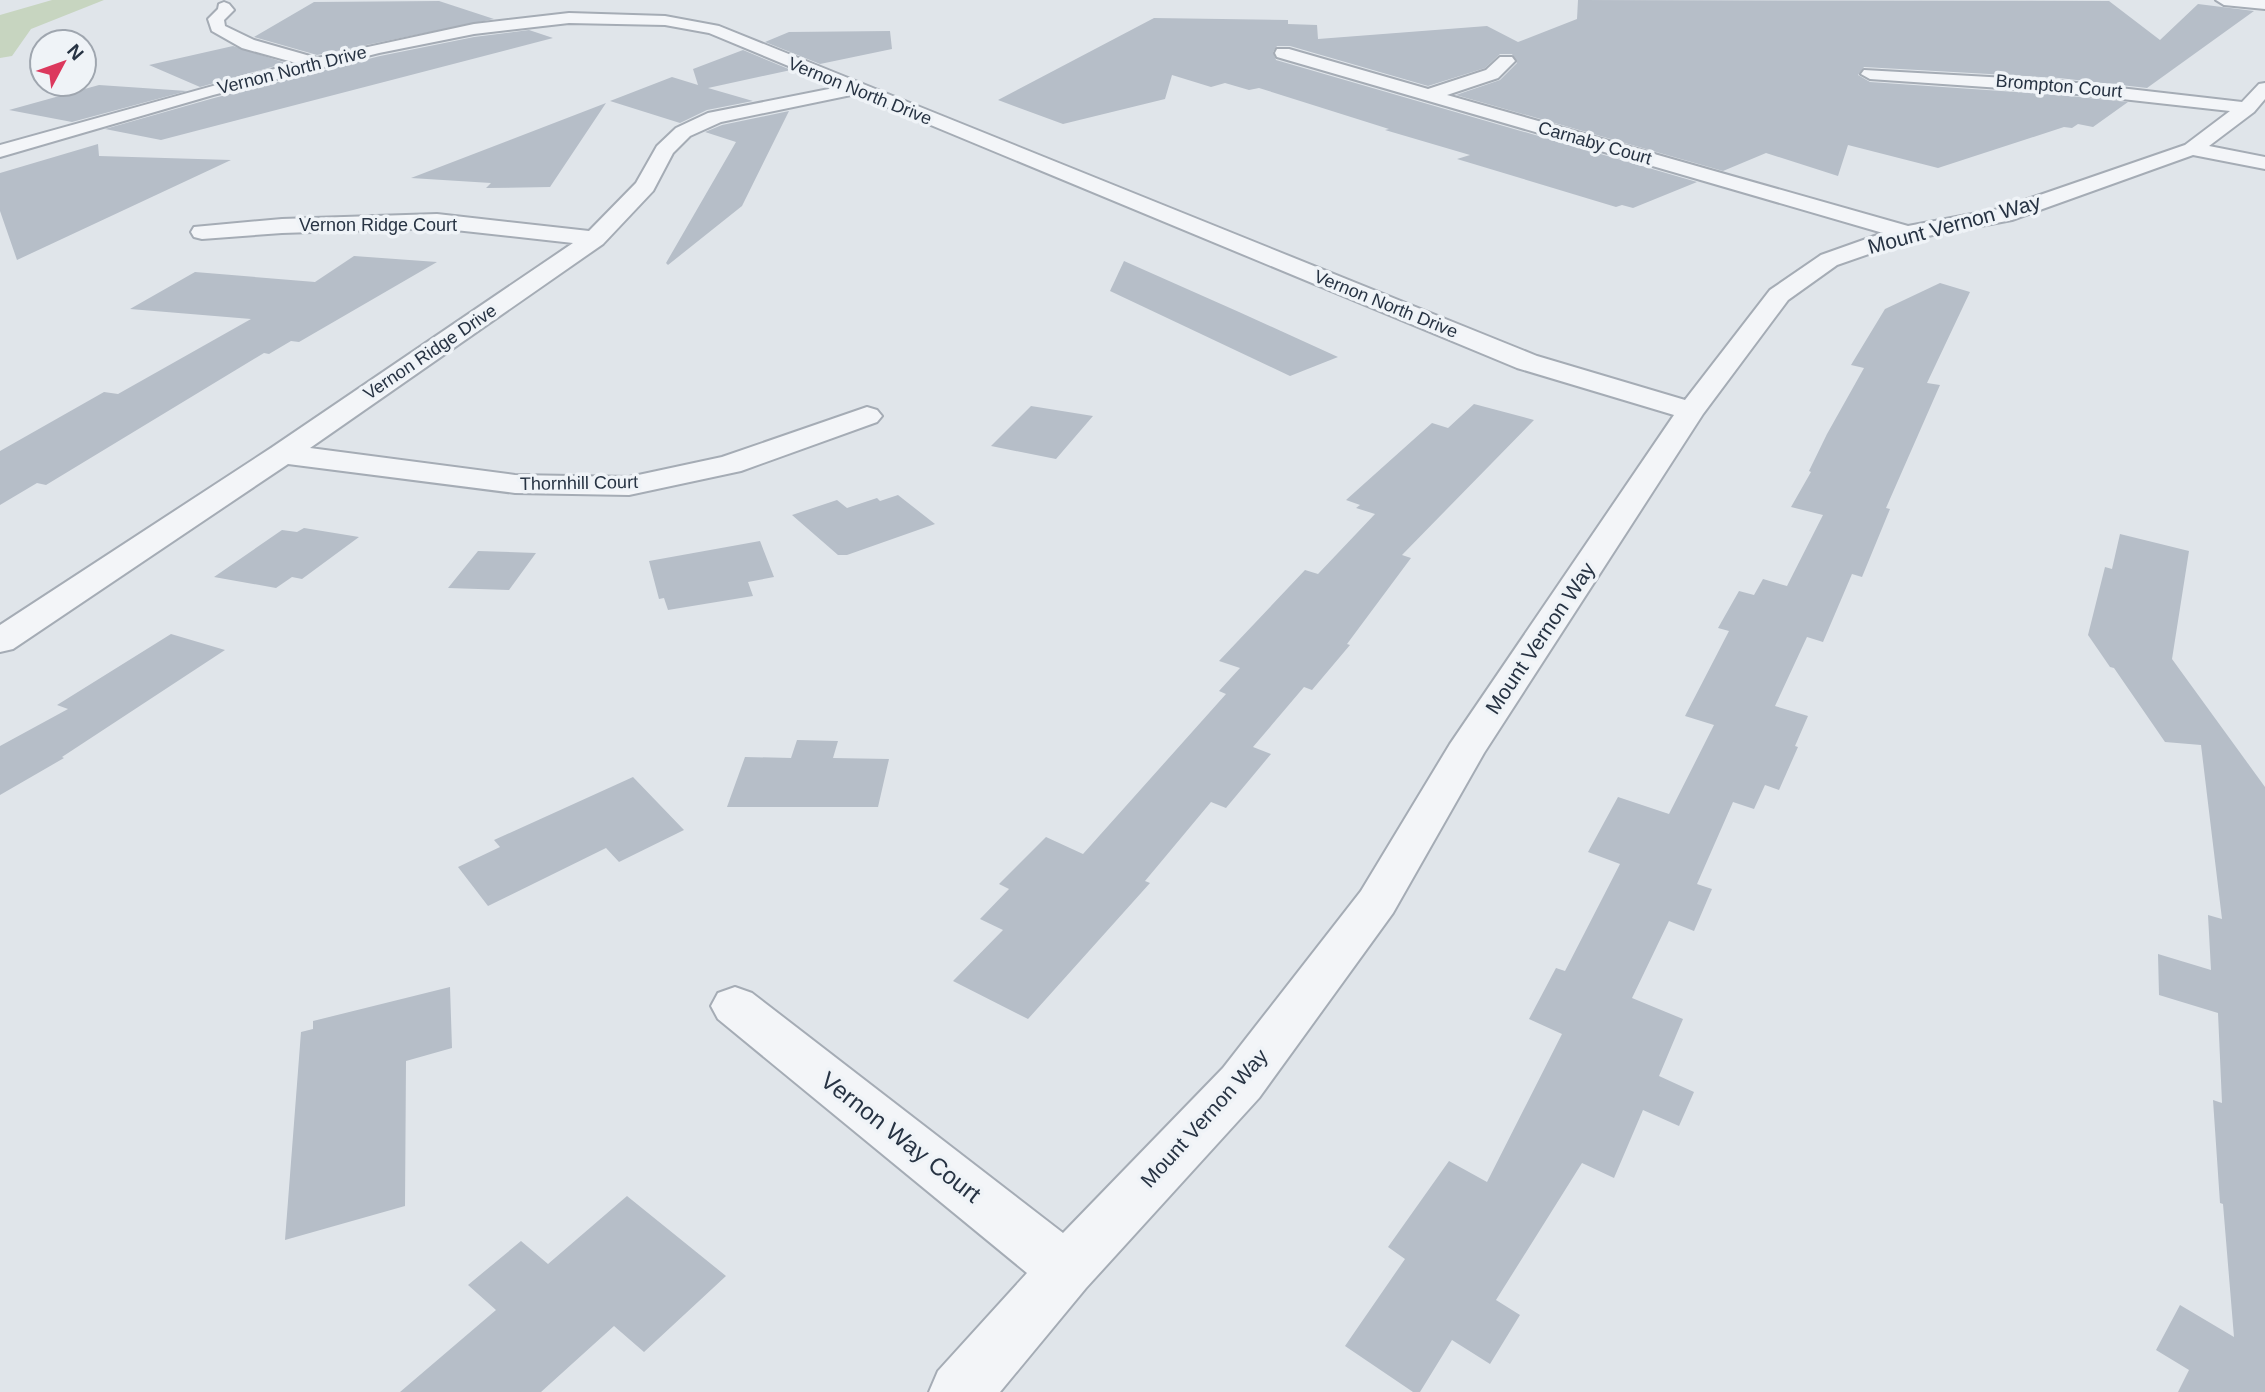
<svg xmlns="http://www.w3.org/2000/svg" width="2265" height="1392" font-family="Arial,sans-serif">
<style>
.green{fill:#c7d5c0}
.building{fill:#b6bec8}
.lines{fill:none;stroke-linecap:round;stroke-linejoin:round}
.minor-casing{stroke:#a5acb5;stroke-width:4}
.minor{fill:#f3f5f8;fill-rule:evenodd}
.labels{text-anchor:middle;dominant-baseline:central;stroke-width:7;stroke-linejoin:round;paint-order:stroke}
.far-street-label{font-size:18px;fill:#273343;stroke:#eff3f7}
.street-label{font-size:21px;fill:#273343;stroke:#eff3f7}
.near-street-label{font-size:24px;fill:#273343;stroke:#eff3f7}
</style>
<rect width="100%" height="100%" fill="#e0e5ea"/>
<path class="green" d="M52 0H104L31 29 12 56 0 58V15Z"/>
<path class="building" d="M1578 0 2109 1 2160 40 2198 4 2254 11 2147 88 2059 78 1864 67 1858 75 1870 82 2059 95 2128 102 2093 127 2078 124 2072 128 2064 127 1938 168 1848 145 1838 176 1766 153 1723 171 1456 95 1500 80 1517 63 1512 54H1500L1485 68 1428 86 1290 46H1277L1273 52 1276 60 1697 182 1633 208 1622 205 1616 207 1457 159 1470 155 1385 130 1389 129 1259 88 1249 90 1225 83 1211 87 1172 75 1165 99 1063 124 998 100 1154 18 1288 20V24L1317 25 1318 39 1487 26 1518 42 1577 19Z
M439 1 494 19 317 55 254 37 314 2Z
M529 30 553 38 161 140 105 129 214 98 380 56 474 37Z
M890 31 892 49 820 64 765 42 789 32Z
M233 46 286 63 200 87 149 65Z
M743 50 791 70 708 88 753 101 707 110 680 123 610 101 672 77 698 85 693 69Z
M99 85 187 91 72 122 9 110Z
M606 103 550 187 486 188 491 183 411 178Z
M789 111 742 206 668 265 666 263 736 142 705 132 722 125Z
M98 144 99 156 231 160 17 260 0 211V173Z
M354 256 437 262 299 342 291 341 269 354 264 353 46 485 37 483 0 505V451L104 392 118 394 251 319 130 309 195 272 315 282Z
M1124 261 1239 312 1338 357 1290 376 1110 291Z
M1940 283 1970 292 1927 383 1940 385 1886 508 1890 509 1862 577 1852 574 1823 642 1807 637 1775 706 1808 716 1795 746 1798 747 1779 790 1765 785 1754 809 1733 802 1697 884 1712 889 1694 931 1669 921 1632 998 1683 1019 1659 1076 1694 1092 1679 1126 1643 1110 1614 1178 1582 1163 1496 1300 1520 1315 1490 1364 1452 1340 1420 1392H1413L1345 1346 1405 1259 1388 1247 1449 1161 1487 1182 1562 1034 1529 1019 1556 968 1565 971 1620 864 1588 852 1618 797 1669 814 1714 725 1685 716 1729 631 1718 628 1739 591 1754 595 1763 579 1787 586 1823 515 1791 507 1811 472 1809 471 1827 434 1864 368 1851 365 1885 309Z
M1474 404 1534 420 1402 555 1411 558 1347 644 1350 645 1312 690 1304 687 1253 747 1271 754 1226 808 1211 802 1145 881 1150 883 1028 1019 953 981 1003 930 980 919 1009 889 999 884 1046 837 1083 854 1226 694 1219 691 1240 668 1219 661 1305 570 1318 574 1375 514 1356 508 1360 505 1346 500 1432 423 1448 428Z
M1031 406 1093 416 1056 459 991 446Z
M898 495 935 524 847 555H838L792 515 837 500 847 508 877 498 880 501Z
M304 528 359 537 302 579 292 577 276 588 214 577 282 530 297 532Z
M2120 534 2189 551 2172 659 2265 787V1392H2178L2189 1370 2156 1350 2180 1305 2234 1337 2223 1204 2220 1203 2213 1100 2222 1103 2218 1013 2159 995 2158 954 2211 970 2208 915 2222 919 2201 745 2165 742 2114 668 2110 667 2088 635 2105 567 2112 569Z
M760 541 774 577 748 582 753 596 668 610 664 598 659 599 649 561Z
M478 551 536 553 509 590 448 588Z
M171 634 225 650 62 757 64 758 0 795V746L68 709 57 705Z
M797 740 838 741 833 758 889 759 878 807H727L745 757 791 758Z
M633 777 684 830 619 862 606 848 488 906 458 867 500 847 494 840Z
M450 987 452 1048 406 1061 405 1206 285 1240 301 1032 313 1029V1021Z
M627 1196 726 1276 644 1352 614 1326 541 1392H400L496 1310 468 1285 521 1241 548 1264Z"/>
<g class="lines">
<g class="minor-casing">
<path id="minor" d="M2216 0H2265V9L2224 5Z
M224 2 229 4 234 10 224 20 225 26 254 40 317 58 474 24 569 13 665 16 719 26 1537 356 1685 400 1770 290 1821 255 1883 233 1277 57 1275 53 1277 49H1289L1428 89 1486 70 1500 57H1512L1515 61 1498 78 1447 95 1908 226 1999 209 2185 145 2230 111 2059 92 1870 79 1861 74 1864 70 2059 81 2242 102 2259 84 2265 83V99L2254 112 2209 146 2265 157V169L2193 155 2012 220 1912 239 1837 265 1788 300 1703 414 1484 753 1393 913 1259 1098 1086 1288 1000 1392H929L938 1371 1027 1273 718 1019 711 1006 718 993 735 987 752 993 1063 1233 1223 1068 1361 891 1450 744 1674 415 1517 368 856 94 721 122 690 136 673 153 653 191 603 244 310 448 515 475 629 477 722 457 867 407 877 410 882 416 877 422 741 471 629 495 515 493 288 464 13 649 0 652V625L271 448 573 243 437 228 282 233 202 239 194 237 191 232 194 227 282 219 437 214 589 231 636 183 657 146 676 128 708 113 839 87 709 33 665 25 569 23 474 34 379 53 213 95 0 157V145L296 63 242 48 212 31 208 19 218 9 219 4Z"/>
</g>
<use href="#minor" class="minor"/>
</g>
<g class="labels">
<g class="far-street-label">
<text transform="translate(292 70) rotate(-14)">Vernon North Drive</text>
<text transform="translate(2059 86) rotate(5)">Brompton Court</text>
<text transform="translate(860 91) rotate(22)">Vernon North Drive</text>
<text transform="translate(1595 143) rotate(16)">Carnaby Court</text>
<text x="378" y="225">Vernon Ridge Court</text>
<text transform="translate(1386 304) rotate(22)">Vernon North Drive</text>
<text transform="translate(430 352) rotate(-34)">Vernon Ridge Drive</text>
<text transform="translate(579 483) rotate(-1)">Thornhill Court</text>
</g>
<g class="street-label">
<text transform="translate(1954 224) rotate(-15)">Mount Vernon Way</text>
<text transform="translate(1540 638) rotate(-56)">Mount Vernon Way</text>
<text transform="translate(1204 1118) rotate(-48)">Mount Vernon Way</text>
</g>
<g class="near-street-label">
<text transform="translate(901 1137) rotate(38)">Vernon Way Court</text>
</g>
</g>
<g transform="translate(63 63) rotate(49)"><circle r="33" fill="#eff3f7" stroke="#9fa6af" stroke-width="2"/>
<path d="M0-5L12 26L0 18L-12 26Z" fill="#dc385d"/>
<text y="-10" font-size="19" font-weight="bold" text-anchor="middle" fill="#273343">N</text>
</g>
</svg>
